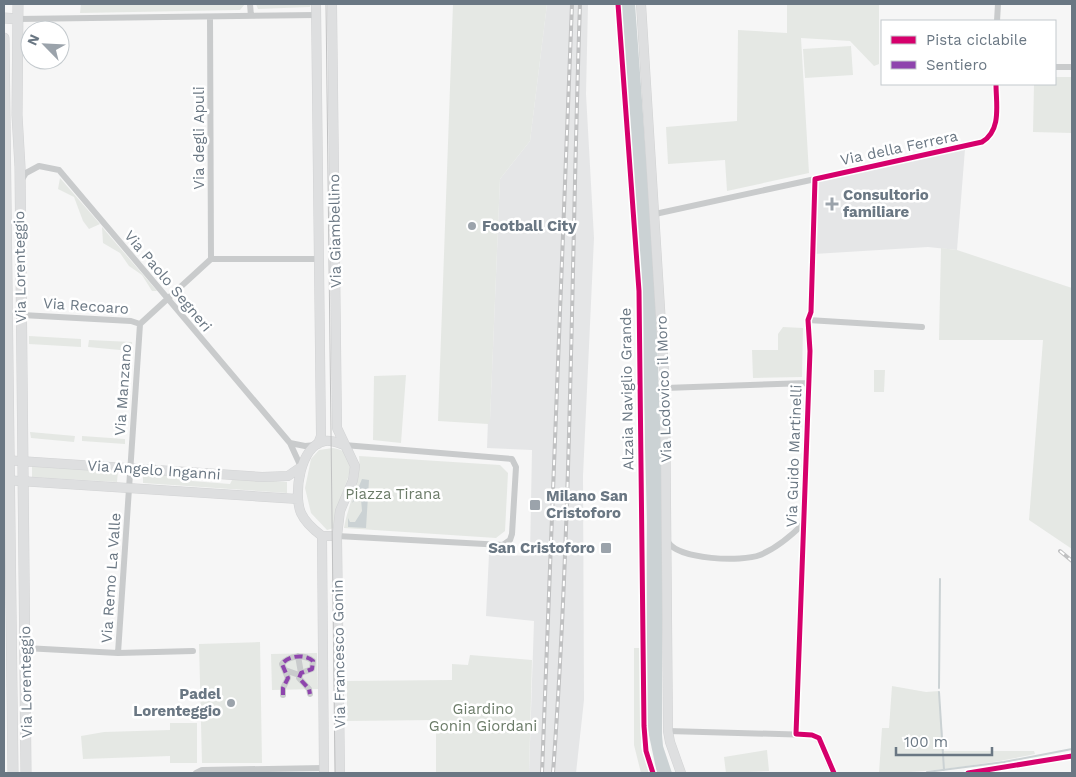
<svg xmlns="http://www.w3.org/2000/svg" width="1076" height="777" font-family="'Work Sans',sans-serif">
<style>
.built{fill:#e5e6e7}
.green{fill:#e5e8e4}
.water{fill:#cbd2d4}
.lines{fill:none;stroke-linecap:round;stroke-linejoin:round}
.stream{stroke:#cbd2d4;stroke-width:2}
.secondary-casing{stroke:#d2d3d4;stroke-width:10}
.primary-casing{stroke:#d2d3d4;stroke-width:11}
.street{stroke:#c9cbcc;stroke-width:6}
.secondary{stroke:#dedfe0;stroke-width:9}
.primary{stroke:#dedfe0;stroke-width:10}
.tram{stroke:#c0c1c2;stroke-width:1}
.rail-casing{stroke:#c0c1c2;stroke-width:4}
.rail{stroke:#fff;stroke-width:2;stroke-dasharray:5.5;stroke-linecap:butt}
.quiet{stroke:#8e44ad;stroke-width:4;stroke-dasharray:8 4;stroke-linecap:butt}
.cycleway-casing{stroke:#fff;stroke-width:8}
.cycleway{stroke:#d6006c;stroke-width:5}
.poi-dot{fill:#9ba3ab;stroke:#fff;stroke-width:2}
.labels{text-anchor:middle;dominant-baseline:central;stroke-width:5;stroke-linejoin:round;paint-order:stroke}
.street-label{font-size:15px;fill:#6a7783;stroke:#fff}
.poi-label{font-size:15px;font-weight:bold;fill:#6a7783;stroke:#fff;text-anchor:start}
.park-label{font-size:15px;fill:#6b7b68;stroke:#fff}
</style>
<rect width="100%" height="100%" fill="#f6f6f6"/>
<path class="built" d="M547 4H588L586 94 594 238 583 476 584 700 576 773H529L534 621 486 616 489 554 529 556 530 555 532 450 487 448 488 420H490L500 179 530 141Z
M965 149 957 250 928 247 814 254 816 181Z"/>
<path class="green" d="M81 4H245L240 10 80 13Z
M256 4H311L310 7 258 9Z
M453 4H547L530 141 500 179 490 420 488 424 438 421Z
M787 4H879V64L874 66 850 41 801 38 809 173 727 191 725 160 668 164 666 127 737 121 738 30 787 33Z
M851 46 853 75 805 78 803 49Z
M1055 77H1072V133L1033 132 1034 84H1055Z
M60 178 100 224 89 229 83 221 74 197 58 189Z
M102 227 157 291H152L142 275 129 266 120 253 103 243Z
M941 248 957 250 1072 288V549L1029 520 1043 340H939Z
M783 327 803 328 802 377 753 378 752 350H778V334Z
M29 336 81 339V347L29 344Z
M89 340 132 342 131 351 88 347Z
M874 370H885L884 392H874Z
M406 375 401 443 373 440 374 376Z
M30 432 75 436 74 442 31 438Z
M82 436 125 439V444L82 441Z
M333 448C363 452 346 481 341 497 337 507 336 518 334 528L327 530 311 513 305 488 311 459 319 450Z
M359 456 500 465 508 473 505 531 496 538 344 528C348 503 362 481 359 456Z
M32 465 118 471 117 482 32 477Z
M143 473 185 475 192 481 230 484 233 478 287 482V493L143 483Z
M260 642 262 763H202L199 644Z
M634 648H640L641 748 650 773H641L634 745Z
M317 653 318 689 272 690 271 654Z
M470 655 532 660 529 773H436V720L347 721V681L452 680V664L468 665Z
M892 686 926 692 939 691 944 751H1034L1035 754C987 764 928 773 879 773L882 728H889Z
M170 723H197V763H170V756L83 759 81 736 104 732 170 730Z
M767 750 769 771 726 773 724 757Z"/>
<path class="water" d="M621 4H635L655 279 662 479V735L663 746 672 773H657L646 721 647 521 641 291Z
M362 479 369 480 366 528 348 527V518L350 522H355L362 511 361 499 357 498 352 503Z"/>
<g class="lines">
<path class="stream" d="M939 688 940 579
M939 692 944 770
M927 772 1004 762 1072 749"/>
<g class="secondary-casing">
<path id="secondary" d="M316 4 321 436 318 444
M332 4 337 428 355 466 353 480 340 511 337 536 340 773
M641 4 665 388 668 731 670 742 681 773
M4 460 262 477 288 476 301 467
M4 480 298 499
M322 536 324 773
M337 536H322C314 530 305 522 301 513 293 494 300 445 325 441 332 440 338 443 344 445"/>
</g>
<g class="primary-casing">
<path id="primary" d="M18 4 17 115 20 167 26 773
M4 18 18 19
M4 38 13 773"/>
</g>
<path class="street" d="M250 4 251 16
M618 4 639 291 644 726 646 751 653 773
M210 17 211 259
M18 19 316 15
M997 21 998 4
M1055 67H1072
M21 181 26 173 39 166 59 170 290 443 301 467
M655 214 976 144C1002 134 996 107 996 84
M22 315 131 321 140 324
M808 320 922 327
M140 324 211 259H319
M665 388 808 383
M290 443 305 446 316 445
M337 536 503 545 510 540 512 534 516 467 512 459 344 445
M668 542C679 560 742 562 760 555 777 548 791 536 804 523
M25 648 118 653 193 651
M118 653 140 324
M298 656 301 673
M285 670 299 675
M283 695V688L288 678 282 664C289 655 305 654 313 661L312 669 301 673 299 678 309 689 310 694
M668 731 812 735C827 742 824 760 834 773
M796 734 810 351 808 320 811 312 815 179
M196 773 202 770 324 768"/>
<use href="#secondary" class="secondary"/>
<use href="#primary" class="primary"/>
<path class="tram" d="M326 4 335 773"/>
<g class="rail-casing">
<path id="rail" d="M1060 551 1072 561
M542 773 572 4
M553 773C572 517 571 260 580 4"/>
</g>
<use href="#rail" class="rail"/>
<path class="quiet" d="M283 695V688L288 678 282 664C289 655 305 654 313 661L312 669 301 673 299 678 309 689 310 694"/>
<g class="cycleway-casing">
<path id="cycleway" d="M618 4 639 291 644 726 646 751 653 773
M834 773 819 738 812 735 796 734 810 351 808 320 811 312 815 179 982 142C1002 130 996 104 996 84
M968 773 1072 756"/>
</g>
<use href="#cycleway" class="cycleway"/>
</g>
<g class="poi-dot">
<path d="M829.5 196.5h5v5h5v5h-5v5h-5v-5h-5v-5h5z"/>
<circle cx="472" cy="226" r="5"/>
<rect x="529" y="499" width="12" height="12" rx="2.5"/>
<rect x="600" y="542" width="12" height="12" rx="2.5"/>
<circle cx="231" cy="703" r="5"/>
</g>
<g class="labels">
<g class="street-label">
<text transform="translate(199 138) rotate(-90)">Via degli Apuli</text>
<text transform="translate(899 148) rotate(-12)">Via della Ferrera</text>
<text transform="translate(335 231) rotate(-91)">Via Giambellino</text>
<text transform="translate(20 267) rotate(-91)">Via Lorenteggio</text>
<text transform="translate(168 281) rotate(50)">Via Paolo Segneri</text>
<text transform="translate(86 306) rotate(4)">Via Recoaro</text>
<text transform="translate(627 389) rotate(-91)">Alzaia Naviglio Grande</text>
<text transform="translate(664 389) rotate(-92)">Via Lodovico il Moro</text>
<text transform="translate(123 390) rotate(-86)">Via Manzano</text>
<text transform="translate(794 456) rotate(-88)">Via Guido Martinelli</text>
<text transform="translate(154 470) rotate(4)">Via Angelo Inganni</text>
<text transform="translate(111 578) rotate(-86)">Via Remo La Valle</text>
<text transform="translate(339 654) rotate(-91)">Via Francesco Gonin</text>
<text transform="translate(26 682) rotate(-91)">Via Lorenteggio</text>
</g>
<g class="poi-label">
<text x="843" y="195">Consultorio<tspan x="843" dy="17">familiare</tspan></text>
<text x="482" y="226">Football City</text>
<text x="546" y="496">Milano San<tspan x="546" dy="17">Cristoforo</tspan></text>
<text x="595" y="548" text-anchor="end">San Cristoforo</text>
<text x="221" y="694" text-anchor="end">Padel<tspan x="221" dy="17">Lorenteggio</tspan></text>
</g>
<g class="park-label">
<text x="393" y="494">Piazza Tirana</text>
<text x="483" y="709">Giardino<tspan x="483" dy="17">Gonin Giordani</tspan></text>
</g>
</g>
<rect width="1076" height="777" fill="none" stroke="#6a7783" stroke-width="10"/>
<rect x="881" y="20" width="175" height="65" fill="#ffffff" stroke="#c3c9cd"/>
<rect x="891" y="36" width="25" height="8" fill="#d6006c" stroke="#c3c9cd"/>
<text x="926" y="45" font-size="15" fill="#6a7783">Pista ciclabile</text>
<rect x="891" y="61" width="25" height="8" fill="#8e44ad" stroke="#c3c9cd"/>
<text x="926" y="70" font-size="15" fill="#6a7783">Sentiero</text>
<g transform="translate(45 45) rotate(294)"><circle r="24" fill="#ffffff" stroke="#c3c9cd"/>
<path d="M0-4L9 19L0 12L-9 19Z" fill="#9ba3ab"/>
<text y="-8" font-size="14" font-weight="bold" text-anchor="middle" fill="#6a7783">N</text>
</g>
<path d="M896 747v8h96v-8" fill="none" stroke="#6a7783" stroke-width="2.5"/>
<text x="904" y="747" font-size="15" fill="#6a7783" stroke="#ffffff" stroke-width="4" paint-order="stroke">100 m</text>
</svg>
